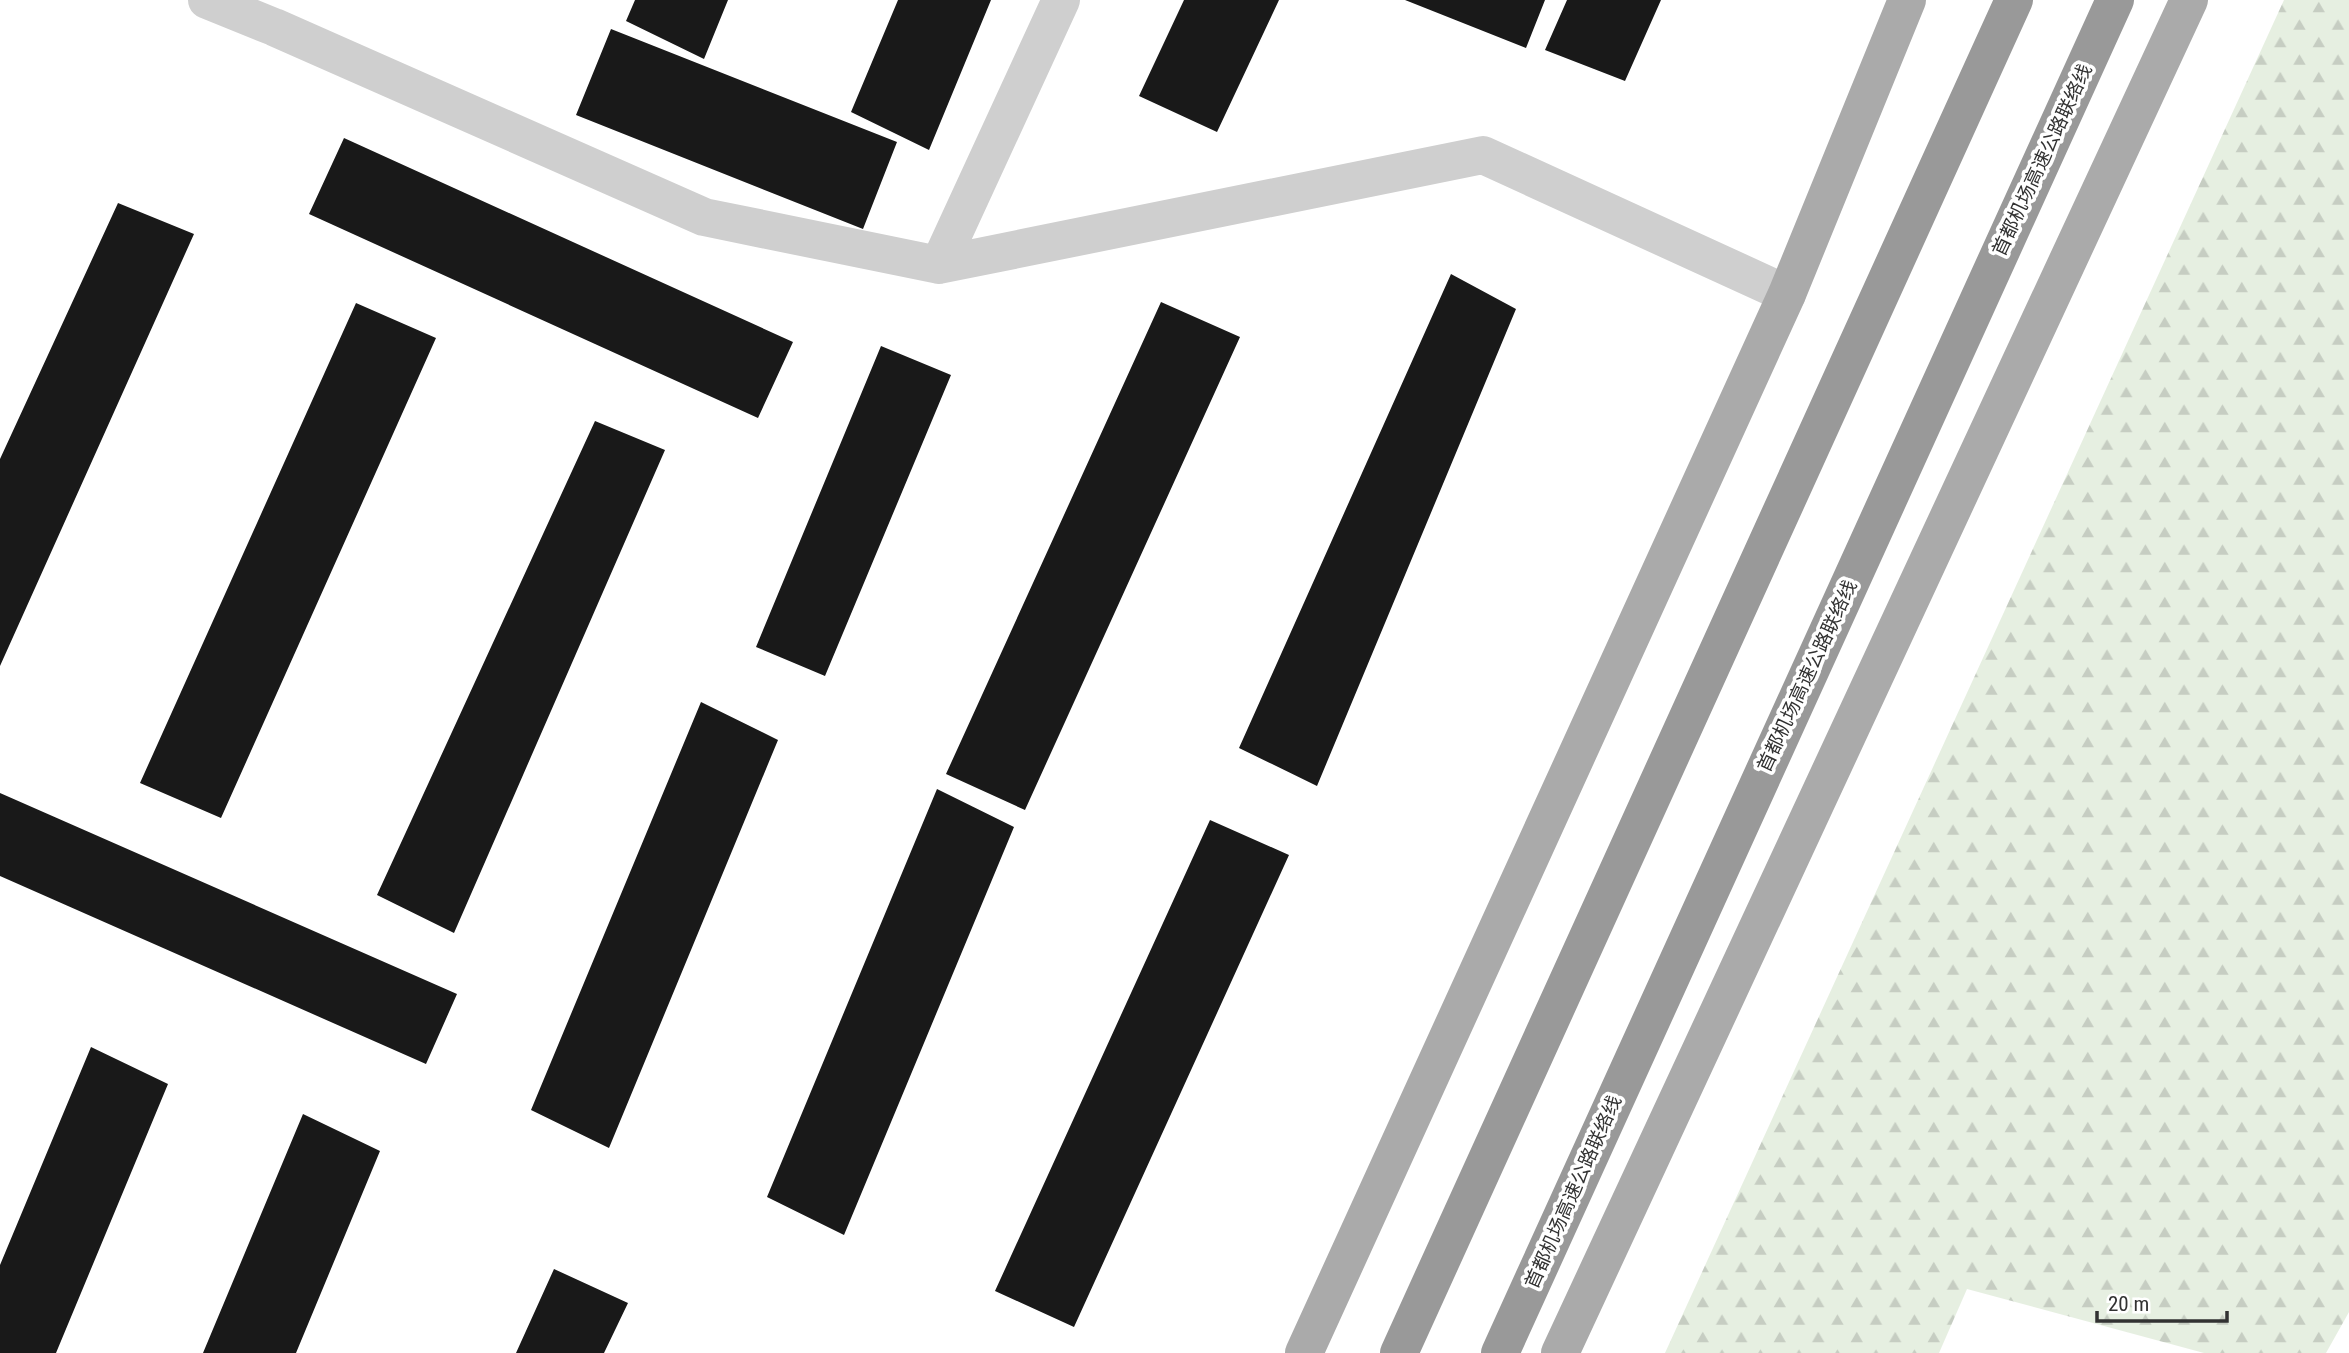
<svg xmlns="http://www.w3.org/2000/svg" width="2349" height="1353" font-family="'Roboto Condensed','Noto Sans SC',sans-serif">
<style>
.forest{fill:url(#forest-firs)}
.building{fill:#191919}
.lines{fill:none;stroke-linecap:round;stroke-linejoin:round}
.minor{stroke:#cfcfcf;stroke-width:38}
.major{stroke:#aaa;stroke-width:38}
.highway{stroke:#999;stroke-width:38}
.labels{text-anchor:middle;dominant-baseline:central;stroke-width:7;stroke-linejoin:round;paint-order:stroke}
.street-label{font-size:19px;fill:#323232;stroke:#fff}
</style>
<defs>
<pattern id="forest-firs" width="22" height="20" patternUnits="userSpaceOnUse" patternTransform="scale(1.75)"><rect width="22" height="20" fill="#e6efe1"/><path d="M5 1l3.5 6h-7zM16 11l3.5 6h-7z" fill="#c6cdc2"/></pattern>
</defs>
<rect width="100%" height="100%" fill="#fff"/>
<path class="forest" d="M2284 0H2349V1312L2326 1353H2204L1967 1289 1939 1353H1665Z"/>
<path class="building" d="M635 0H728L704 59 626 21Z
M898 0H991L929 150 851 112Z
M1184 0H1279L1217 132 1139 96Z
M1405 0H1545L1526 48Z
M1567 0H1661L1625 81 1545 50Z
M611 29 897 142 863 229 576 115Z
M344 138 793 342 758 418 309 214Z
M118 203 194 234 0 666V459Z
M1451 274 1516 309 1317 786 1239 748Z
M1161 302 1240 337 1025 810 946 774Z
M356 303 436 338 221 818 140 783Z
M881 346 951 375 825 676 756 647Z
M595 421 665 450 454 933 377 895Z
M701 702 778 740 609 1148 531 1110Z
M937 789 1014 827 844 1235 767 1197Z
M0 793 457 994 426 1064 0 876Z
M1210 820 1289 855 1074 1327 995 1291Z
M91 1047 168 1084 56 1353H0V1265Z
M303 1114 380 1151 296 1353H203Z
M554 1269 628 1303 604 1353H516Z"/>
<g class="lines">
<path class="minor" d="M207 0 274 27 704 217 939 265 1483 155 1787 294
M939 265 1061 0"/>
<path class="major" d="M1304 1353 1787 294 1907 0
M1560 1353 2189 0"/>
<path class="highway" d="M1399 1353 2014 0
M1500 1353 2115 0"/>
</g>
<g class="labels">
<g class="street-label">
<text transform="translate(2042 160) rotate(-65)">首都机场高速公路联络线</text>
<text transform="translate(1807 676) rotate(-65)">首都机场高速公路联络线</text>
<text transform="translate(1573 1192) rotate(-66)">首都机场高速公路联络线</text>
</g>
</g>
<path d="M2097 1311v10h130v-10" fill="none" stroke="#323232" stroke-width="3.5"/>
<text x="2108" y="1311" font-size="21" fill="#323232" stroke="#ffffff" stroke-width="5" paint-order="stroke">20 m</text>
</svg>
